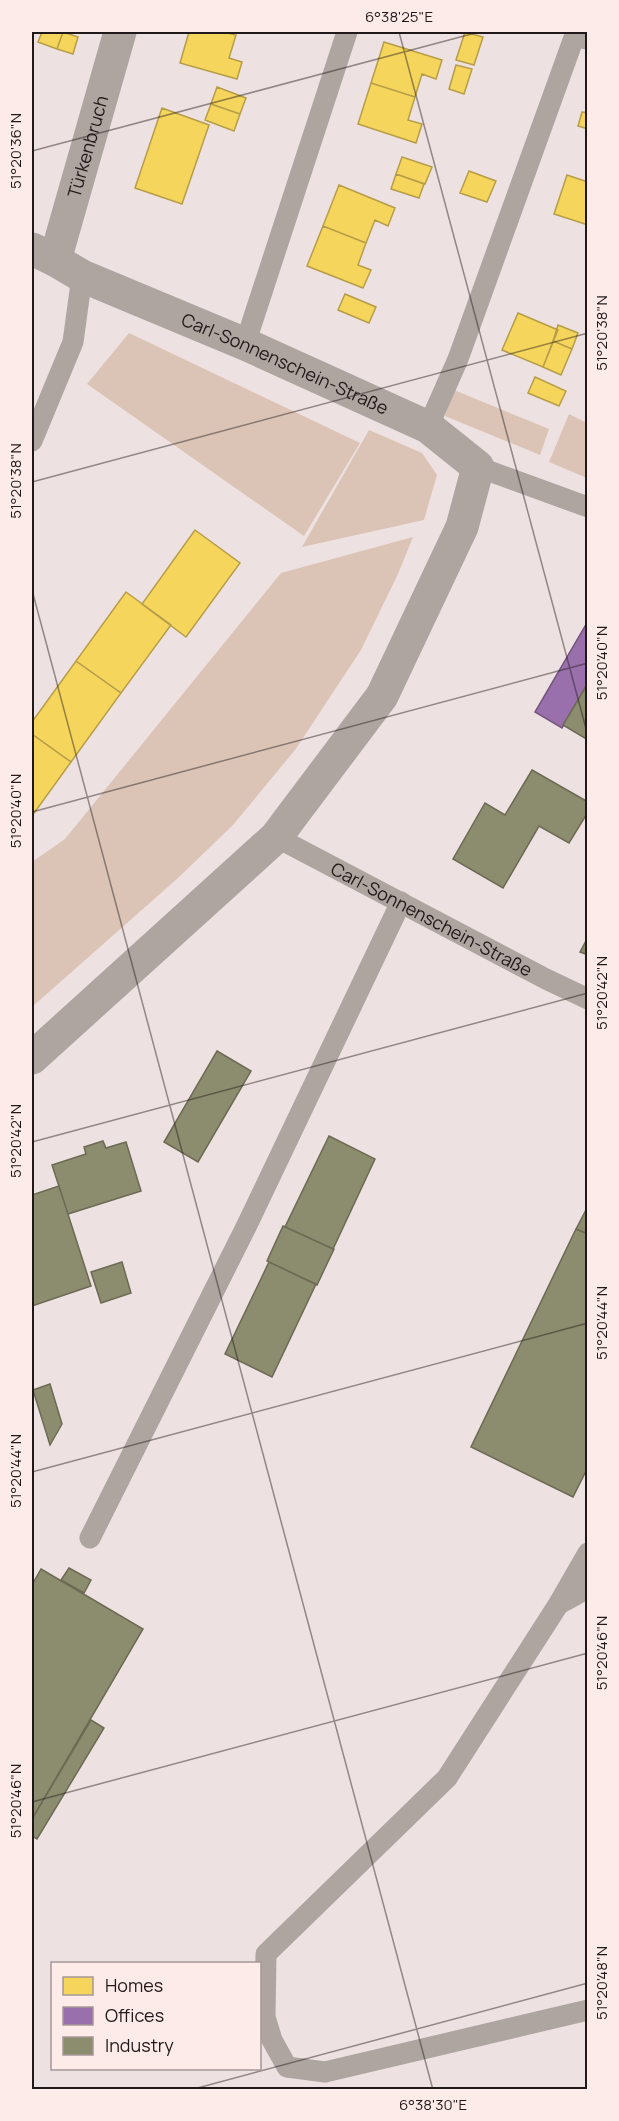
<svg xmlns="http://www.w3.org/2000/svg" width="619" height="2121" font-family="Manrope,sans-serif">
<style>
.green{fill:#dbc4b6}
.homes{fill:#f6d55c;stroke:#b69d48;stroke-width:1.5}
.offices{fill:#9970ab;stroke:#75567f;stroke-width:1.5}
.industry{fill:#8c8c6e;stroke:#6c6a54;stroke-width:1.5}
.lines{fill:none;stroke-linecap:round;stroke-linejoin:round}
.service{stroke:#aea5a1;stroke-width:21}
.minor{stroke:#aea5a1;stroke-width:33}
.ticks{fill:none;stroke:#211919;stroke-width:1.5;stroke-opacity:0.45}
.labels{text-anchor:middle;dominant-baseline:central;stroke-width:6;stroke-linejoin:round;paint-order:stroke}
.street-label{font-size:18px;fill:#211919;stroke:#fdebea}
.neatline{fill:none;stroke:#211919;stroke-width:2}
.ticks-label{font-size:15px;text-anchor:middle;fill:#211919}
</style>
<rect width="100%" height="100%" fill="#eee1e1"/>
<path class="green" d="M129 333 360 443 304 536 87 384Z
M454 390 549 429 540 455 445 416Z
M569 414 587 423V478L549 462Z
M369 430 422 453 437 475 424 520 302 547Z
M413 537 398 574 361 650 295 750 233 825 178 878 32 1007V862L65 839 281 573Z"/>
<path class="homes" d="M42 32H63L57 49 38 42Z
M63 32 78 37 73 54 57 49Z
M189 32H223L236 35 229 58 242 62 237 79 180 63Z
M465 32 483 37 474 65 456 60Z
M384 42 442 60 436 79 422 74 415 97 371 83Z
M456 65 472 69 464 94 449 89Z
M371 83 415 97 408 120 422 124 416 143 358 124Z
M217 87 246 98 240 114 211 104Z
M211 104 240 114 234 131 205 120Z
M162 108 209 125 182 204 135 188Z
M582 112 588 113V129L578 126Z
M402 157 432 167 425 184 396 174Z
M469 171 496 181 487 202 460 193Z
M396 174 424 184 419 198 391 189Z
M567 175 588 182V225L554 214Z
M339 185 395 208 388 226 375 220 366 243 323 226Z
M323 226 366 243 358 265 371 270 363 288 307 266Z
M345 294 376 307 369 323 338 310Z
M518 313 558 330 543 367 502 350Z
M558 325 578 333 572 349 553 341Z
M553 341 572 349 561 375 543 367Z
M535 377 566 391 559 406 528 393Z
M195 530 240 563 186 637 142 604Z
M126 592 171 625 121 693 76 661Z
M76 661 121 693 71 762 32 734V722Z
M32 734 71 762 32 816Z"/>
<path class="offices" d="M588 621V683L562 728 535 712Z"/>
<path class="industry" d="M588 683V740L563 725Z
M532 770 588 802V812L569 843 539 826 503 888 453 859 485 803 505 815Z
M588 937V955L580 952Z
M217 1051 251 1071 198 1162 164 1142Z
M329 1136 375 1159 333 1249 285 1227Z
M103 1141 106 1148 126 1142 141 1191 68 1214 52 1165 86 1154 84 1147Z
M59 1186 91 1286 32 1306V1195Z
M588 1206V1234L576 1229Z
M283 1226 334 1249 317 1285 267 1261Z
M576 1229 588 1234V1467L573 1497 471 1447Z
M122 1262 131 1293 101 1303 91 1272Z
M269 1262 316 1284 272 1377 225 1354Z
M50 1384 62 1424 50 1445 33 1390Z
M69 1568 91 1580 84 1593 61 1580Z
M41 1569 143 1629 32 1819V1585Z
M91 1720 104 1728 37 1839 32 1836V1819Z"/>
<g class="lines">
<g class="service">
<path d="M245 344 347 32"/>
<path d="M428 427 458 359 576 32"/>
<path d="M32 441 73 342 82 276"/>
<path d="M478 467 588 507"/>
<path id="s1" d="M276 837 546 979 588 999"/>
<path d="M90 1538 247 1225 401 902"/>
<path d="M588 1553 558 1605 447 1778 266 1954 265 2017 272 2040 287 2067 325 2072 588 2010"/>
<path d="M559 1604 588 1588"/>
</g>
<g class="minor">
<path d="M583 32 588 33"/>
<path id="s2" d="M32 249 55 260 82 276 245 344 428 427 478 467 462 527 382 696 276 837 32 1058"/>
<path id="s3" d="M55 260 120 32"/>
</g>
</g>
<path class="ticks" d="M399 32 588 736M32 151 479 32M32 482 588 333M32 590 433 2090M32 812 588 663M32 1142 588 993M32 1472 588 1323M32 1802 588 1653M190 2090 588 1983"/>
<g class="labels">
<g class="street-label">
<text stroke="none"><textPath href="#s3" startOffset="118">Türkenbruch</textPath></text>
<text stroke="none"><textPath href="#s2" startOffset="278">Carl-Sonnenschein-Straße</textPath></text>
<text stroke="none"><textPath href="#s1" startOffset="176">Carl-Sonnenschein-Straße</textPath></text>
</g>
</g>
<rect width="619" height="2121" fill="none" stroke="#fdebea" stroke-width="66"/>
<rect x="51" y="1962" width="210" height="108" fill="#fdebea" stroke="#a59796" stroke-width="1.5"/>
<rect x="63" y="1977" width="30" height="18" fill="#f6d55c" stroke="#a59796" stroke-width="1.5"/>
<text x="105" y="1992" font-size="18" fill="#211919">Homes</text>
<rect x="63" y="2007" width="30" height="18" fill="#9970ab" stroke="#a59796" stroke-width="1.5"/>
<text x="105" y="2022" font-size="18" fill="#211919">Offices</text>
<rect x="63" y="2037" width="30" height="18" fill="#8c8c6e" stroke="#a59796" stroke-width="1.5"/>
<text x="105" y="2052" font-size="18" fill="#211919">Industry</text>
<rect x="33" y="33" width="553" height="2055" class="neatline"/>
<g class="ticks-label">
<text x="399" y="22">6°38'25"E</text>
<text transform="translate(16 151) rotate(-90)" y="5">51°20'36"N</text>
<text transform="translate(602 333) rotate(-90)" y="5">51°20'38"N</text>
<text transform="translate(16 481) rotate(-90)" y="5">51°20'38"N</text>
<text transform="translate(602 663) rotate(-90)" y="5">51°20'40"N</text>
<text transform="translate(16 811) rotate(-90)" y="5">51°20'40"N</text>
<text transform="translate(602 993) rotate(-90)" y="5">51°20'42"N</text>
<text transform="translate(16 1141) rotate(-90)" y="5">51°20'42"N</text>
<text transform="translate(602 1323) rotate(-90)" y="5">51°20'44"N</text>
<text transform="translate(16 1471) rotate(-90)" y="5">51°20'44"N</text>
<text transform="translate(602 1653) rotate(-90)" y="5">51°20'46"N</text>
<text transform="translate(16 1801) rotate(-90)" y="5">51°20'46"N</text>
<text transform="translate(602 1983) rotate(-90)" y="5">51°20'48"N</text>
<text x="433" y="2110">6°38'30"E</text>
</g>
</svg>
